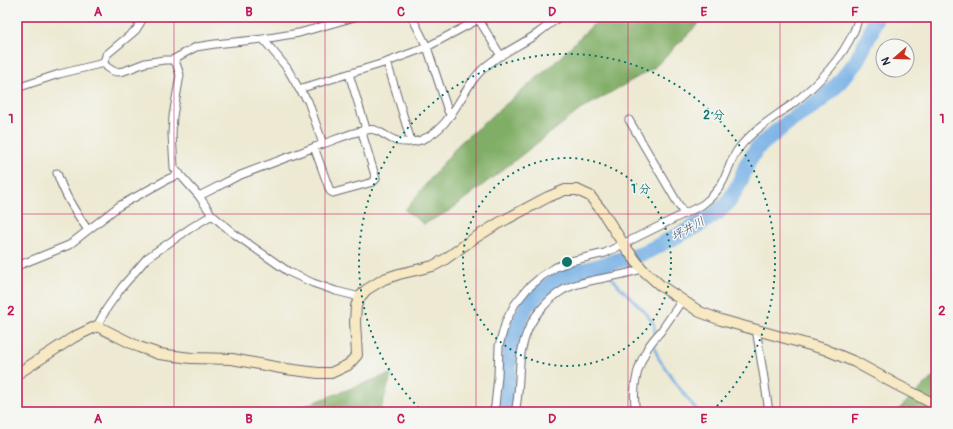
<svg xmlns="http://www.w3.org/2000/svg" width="953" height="429" font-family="Pangolin,'Klee One',sans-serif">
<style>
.forest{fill:#81ae66;stroke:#526850}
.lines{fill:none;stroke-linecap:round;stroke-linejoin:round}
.stream{stroke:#74afe5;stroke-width:2.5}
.river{stroke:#74afe5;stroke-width:16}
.street-casing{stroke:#696870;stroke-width:9}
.secondary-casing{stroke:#696870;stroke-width:12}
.street{stroke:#fff;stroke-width:7}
.secondary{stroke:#f7e9c3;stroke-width:10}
.grid{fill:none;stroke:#c2185b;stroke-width:1;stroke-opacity:0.55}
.ring{fill:none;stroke:#0f766e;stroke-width:2;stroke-dasharray:2 4}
.labels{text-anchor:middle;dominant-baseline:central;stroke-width:3;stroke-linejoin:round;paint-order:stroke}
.water-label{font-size:12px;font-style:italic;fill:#3f5376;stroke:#f6f6f2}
.centre{fill:#0f766e;stroke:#f6f6f2;stroke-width:2}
.ring-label{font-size:12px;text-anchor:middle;font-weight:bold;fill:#0f766e;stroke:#f6f6f2;stroke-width:3;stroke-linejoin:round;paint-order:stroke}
.neatline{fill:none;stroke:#c2185b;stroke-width:1.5}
.grid-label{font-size:13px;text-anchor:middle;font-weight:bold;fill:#c2185b}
</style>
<rect width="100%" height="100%" fill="#f6f6f2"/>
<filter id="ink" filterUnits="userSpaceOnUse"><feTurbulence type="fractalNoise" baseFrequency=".025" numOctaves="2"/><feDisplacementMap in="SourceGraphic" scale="8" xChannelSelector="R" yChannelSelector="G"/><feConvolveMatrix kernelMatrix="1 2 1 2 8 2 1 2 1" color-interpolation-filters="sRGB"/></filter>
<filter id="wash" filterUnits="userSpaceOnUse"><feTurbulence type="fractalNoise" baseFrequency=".012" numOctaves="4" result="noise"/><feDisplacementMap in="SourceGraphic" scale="16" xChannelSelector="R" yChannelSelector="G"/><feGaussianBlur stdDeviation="0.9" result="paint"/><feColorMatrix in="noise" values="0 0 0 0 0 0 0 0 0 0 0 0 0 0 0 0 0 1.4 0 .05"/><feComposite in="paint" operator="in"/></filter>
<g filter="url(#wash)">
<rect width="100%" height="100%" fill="#ede9d2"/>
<path class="forest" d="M601 17H703V19L655 67 580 110 449 211 424 224 405 210 459 144 551 66Z
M392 373 380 412H288Z
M936 374V412H896Z"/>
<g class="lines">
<path class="stream" d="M602 266 618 285 645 312 654 324 655 335
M655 342V349L659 359 678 386 698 412"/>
<path class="river" d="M504 412 507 401 509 358 513 336 527 305 540 292 551 284 570 275 646 252 698 225 717 213 729 201 739 184 747 164 758 147 787 123 820 101 837 85 856 62 870 34 876 17"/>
</g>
</g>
<g filter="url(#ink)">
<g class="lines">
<g class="street-casing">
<path id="street" d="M144 17 136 30 106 55 104 63 107 67 113 71 117 72 124 71 145 63 164 60H172L196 47 215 44 263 39 299 33 355 17
M412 17 427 47 448 111 451 115
M479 20 501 56
M172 60 176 63 180 75 173 116 172 134 174 168 199 196 212 215 233 233 289 272 313 283 336 291 360 297
M387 62 411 141
M17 88 59 74 104 63
M299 89 387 62 427 47 483 17
M629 120 684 214
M323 144C335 140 364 127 375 130 381 132 386 136 392 139 400 143 413 143 421 140 448 130 458 100 474 79 489 58 517 48 538 33 545 28 552 22 560 17
M314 147 330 191 333 193 373 182 376 179 363 136 365 125 349 74
M57 173C64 194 75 212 88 230
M199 196 213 189 238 176 323 144 308 101 299 89 287 68 263 39
M17 266 69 245 119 206 168 179 180 174
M97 326 107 308 122 287 147 258 192 227 212 215
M756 329 764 378 769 412
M493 412 495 406 498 376 499 346 506 321 515 304 527 289 542 276 556 267 571 261 605 253 702 205C710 199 717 192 722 183 729 171 730 159 739 148 753 130 773 118 791 105 816 86 841 60 854 31 856 27 857 22 859 17
M515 412C520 393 518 374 521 354 524 337 530 321 542 308 548 301 555 295 563 290 575 283 590 281 604 278 617 276 629 273 642 269
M636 412C632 391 636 370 646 351 649 344 656 337 661 331 668 321 675 311 682 300"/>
</g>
<g class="secondary-casing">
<path id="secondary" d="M17 374 74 337 97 326 139 347 159 354 191 358 232 359 286 369 318 373H331L348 365 357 355 355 322 356 306 360 297 366 290 384 279 399 274 433 266 444 260 473 239 499 223 548 197 565 190H577L590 196 602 211 626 248 642 269 661 286 700 312 721 320 824 349 855 362 897 385 936 405"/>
</g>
<use href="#street" class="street"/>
<use href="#secondary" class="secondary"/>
</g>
</g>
<path class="grid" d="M174 17V412M325 17V412M476 17V412M628 17V412M780 17V412M17 214H936"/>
<g class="ring">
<circle cx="567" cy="262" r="104"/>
<path d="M423 412A208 208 0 1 1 711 412"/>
</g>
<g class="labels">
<g class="water-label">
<text transform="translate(688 229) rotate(-29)">坪井川</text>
</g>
</g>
<circle cx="567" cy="262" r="6" class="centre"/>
<g class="ring-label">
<text x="714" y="119">2 分</text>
<text x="641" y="193">1 分</text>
</g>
<rect width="953" height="429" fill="none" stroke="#f6f6f2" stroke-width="44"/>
<g transform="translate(895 58) rotate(250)"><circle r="19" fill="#f6f6f2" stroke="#a1a1a9"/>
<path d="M0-3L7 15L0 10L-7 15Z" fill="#c8321e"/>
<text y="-6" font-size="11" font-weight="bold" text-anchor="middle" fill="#22223b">N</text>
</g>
<rect x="22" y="22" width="909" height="385" class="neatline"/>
<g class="grid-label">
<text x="98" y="16">A</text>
<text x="249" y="16">B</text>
<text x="401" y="16">C</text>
<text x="552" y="16">D</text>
<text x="704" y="16">E</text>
<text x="855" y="16">F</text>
<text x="11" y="123">1</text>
<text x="942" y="123">1</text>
<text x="11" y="315">2</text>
<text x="942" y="315">2</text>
<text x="98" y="423">A</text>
<text x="249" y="423">B</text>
<text x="401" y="423">C</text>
<text x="552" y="423">D</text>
<text x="704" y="423">E</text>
<text x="855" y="423">F</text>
</g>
</svg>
